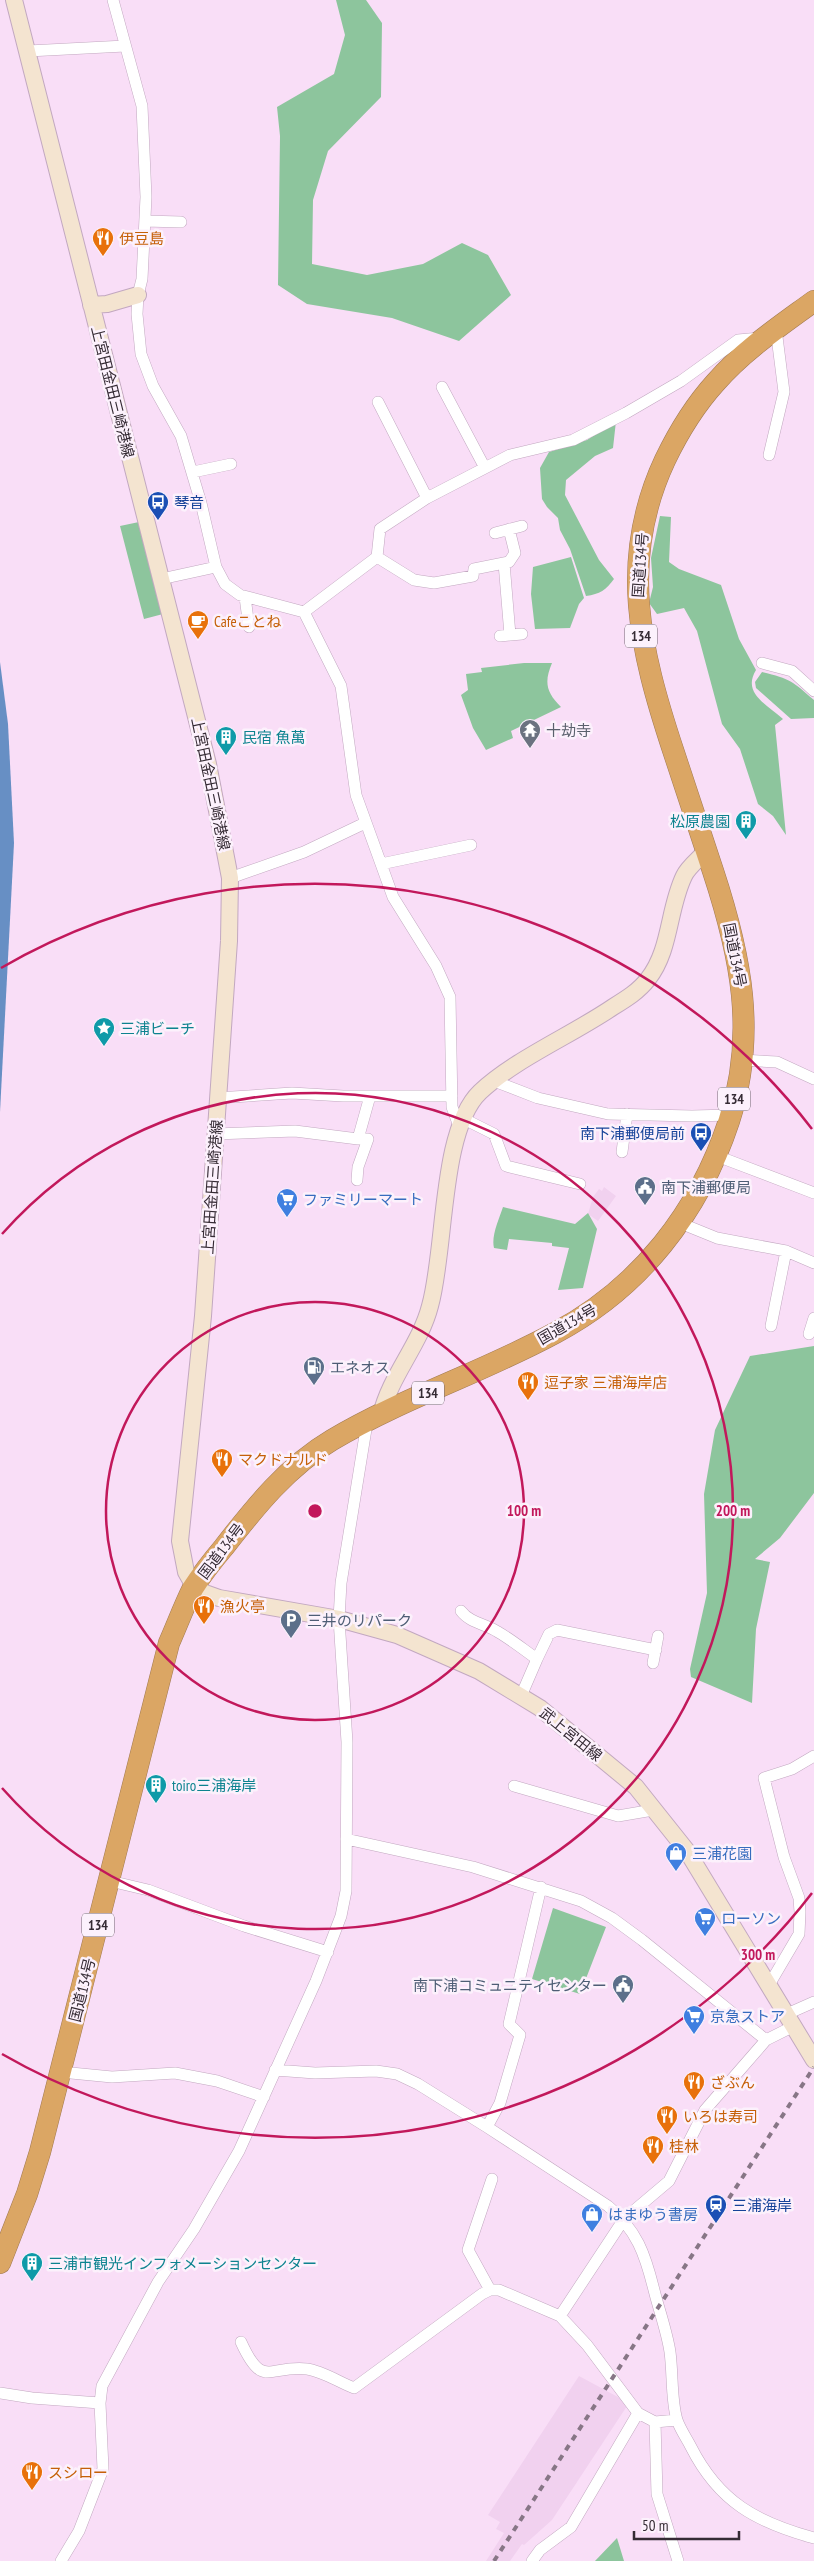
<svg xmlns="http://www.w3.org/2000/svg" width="814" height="2561" font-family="'PT Sans Narrow','Noto Sans JP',sans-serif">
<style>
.built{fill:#f1d1ef}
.green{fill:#8dc59d}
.water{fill:#678fc4}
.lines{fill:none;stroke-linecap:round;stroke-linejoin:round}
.street-casing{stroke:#c2a8c0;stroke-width:12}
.secondary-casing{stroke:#c2a8c0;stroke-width:18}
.highway-casing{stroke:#a17b53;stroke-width:22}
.street{stroke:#fff;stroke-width:11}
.secondary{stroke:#f4e4d0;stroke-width:16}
.highway{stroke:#dba664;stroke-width:21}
.rail{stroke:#877686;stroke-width:4;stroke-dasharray:6 6;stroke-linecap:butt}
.ring{fill:none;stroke:#c2185b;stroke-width:2.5}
.labels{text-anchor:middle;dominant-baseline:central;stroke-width:5;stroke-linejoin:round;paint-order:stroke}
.shield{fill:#fcf1fc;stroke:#716670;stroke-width:1}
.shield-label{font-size:14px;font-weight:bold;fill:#352b34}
.food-label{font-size:15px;fill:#c56008;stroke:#fcf1fc;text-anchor:start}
.street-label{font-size:15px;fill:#352b34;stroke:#fcf1fc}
.transit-label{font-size:15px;fill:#164399;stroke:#fcf1fc;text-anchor:start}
.worship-label{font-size:15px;fill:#5b616d;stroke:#fcf1fc;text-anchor:start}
.culture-label{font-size:15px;fill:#0d838f;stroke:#fcf1fc;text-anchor:start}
.service-label{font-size:15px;fill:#4e5e75;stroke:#fcf1fc;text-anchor:start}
.shop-label{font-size:15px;fill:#366cbe;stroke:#fcf1fc;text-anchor:start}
.centre{fill:#c2185b;stroke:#fcf1fc;stroke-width:2.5}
.ring-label{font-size:15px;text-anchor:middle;font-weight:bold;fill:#c2185b;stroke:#fcf1fc;stroke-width:5;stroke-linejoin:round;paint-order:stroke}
</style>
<rect width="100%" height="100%" fill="#f9def7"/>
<path class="built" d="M604 1187 616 1196 598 1221 588 1214 593 1197 599 1189 602 1191Z
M579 2376 629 2403 552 2520 524 2545 522 2544 510 2561H486L504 2533 496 2529 500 2522 488 2515Z"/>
<path class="green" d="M336 0H366L382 23 381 97 328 151 313 200 312 264 367 275 423 264 462 243 488 255 511 295 459 341 392 318 307 304 278 285 280 136 277 107 334 74 345 35Z
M616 421 613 448 595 456 566 480 565 495 599 560 614 579C606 590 600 594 586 596L570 549 560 530 558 518 547 507 542 499 540 468 549 452 587 440Z
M660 516 671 517 669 562 679 569 721 585 739 639 756 670C742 693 766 704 783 719L775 725 786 835 773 816 758 804 740 749 722 724 697 631 684 608 657 614 649 603 653 587 651 558Z
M139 522 163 614 144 619 120 526Z
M571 557 584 598 579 604 570 628 535 629 531 594 533 567Z
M524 663H552C544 682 546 692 561 707L511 731 513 738 486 750 473 728 461 695 468 690 466 674 482 672 481 668Z
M762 672C791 679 792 681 814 700V718L791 719 756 688 755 682Z
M503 1207 575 1224 588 1213 597 1229 583 1288 558 1290 569 1248 552 1246V1243L509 1239 507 1250 494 1248C491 1236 499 1219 503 1207Z
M814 1346V1493L780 1538 755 1559 770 1562 756 1629 752 1703 691 1677 690 1669 707 1593 704 1494 715 1430 750 1356Z
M553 1908 606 1927 580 1994 532 1979Z
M617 2538 624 2561H595Z"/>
<path class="water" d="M0 662 8 724 14 843 0 1112Z"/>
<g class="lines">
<g class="street-casing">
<path id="street" d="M113 0 142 106 146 197 142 279 138 295 137 314 141 354 153 386 181 436 201 503 216 567 225 584 240 595 304 612 341 686 356 795 393 897 436 966 450 997 452 1107 459 1126
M28 51 125 46
M145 221 181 222
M442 387 485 468
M378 402 427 498
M769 455 784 392 776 329
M193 472 231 464
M495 533 522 526
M377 557 414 580 434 583 473 576 474 569 509 562 515 553 509 529
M504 563 510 635
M161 579 216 567
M245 597 249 627
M304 612 377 557 380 529 427 498 510 455 573 440 626 413 681 381 738 340 760 338
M500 636 522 634
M762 663 792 671 814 691
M381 864 471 845
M230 878 304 852 365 823 366 826
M742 1060 777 1062 814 1079
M494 1081 538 1098 608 1114 692 1116 731 1115
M217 1098 292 1093 343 1096H452
M462 1118 494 1134 506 1166 580 1184
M215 1134 295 1131 358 1139 370 1096
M622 1152 627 1114
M717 1156 814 1193
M357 1180 358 1167 368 1139H358
M680 1223 717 1238 786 1251 814 1263
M771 1326 786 1251
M809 1334 814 1318
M461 1611C470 1623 486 1624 498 1632 512 1640 524 1650 537 1659L521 1696
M537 1659 549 1634 557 1630 656 1650
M653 1663 658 1636
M514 1786 618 1816 653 1810
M346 1839 473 1867 581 1901 612 1918 642 1940 766 2040
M110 1881 148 1890 244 1926 328 1952
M769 1985 799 1934 800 1912 799 1898 784 1857 764 1778 792 1769 814 1756
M787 2014 814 2002
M275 2070 315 2073 376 2071 397 2074 418 2084 487 2127 608 2206C637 2230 645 2254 654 2290 659 2310 667 2332 670 2352 673 2374 671 2400 677 2420 680 2429 687 2439 691 2447 719 2502 756 2522 814 2538
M61 2072 112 2077 175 2073 217 2081 264 2097
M487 2127 500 2103 520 2035 509 2024 541 1887
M490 2290 468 2250 492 2179
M560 2316 624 2219 669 2181 705 2110 766 2040 794 2026
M241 2342C263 2390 268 2365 307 2369 322 2371 339 2382 354 2388L482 2294 490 2290H499L560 2316 587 2345 638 2413
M0 2393 32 2398 100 2403
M655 2422 657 2494 678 2561
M61 2561 79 2531 103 2469 100 2403 102 2386 158 2282 194 2229 239 2151 316 1981 341 1916 346 1891 347 1742 339 1619 341 1583 367 1423
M532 2561 540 2550 571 2527 638 2413 655 2422 677 2420"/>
</g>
<g class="secondary-casing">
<path id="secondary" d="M14 0 208 764 230 878 229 941 203 1316 180 1541 186 1572 194 1586 205 1593 219 1598 339 1619 397 1635 479 1671 540 1708 636 1787 687 1851 814 2060
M91 305 107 304 138 295
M381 1415C390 1376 420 1345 430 1306 446 1250 440 1130 480 1092 515 1059 572 1035 613 1007 626 999 639 991 648 979 671 950 668 909 684 876 688 867 699 859 706 851"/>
</g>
<g class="highway-casing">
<path id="highway" d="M0 2263 27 2194 40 2152 169 1643C177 1625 184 1606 193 1588 202 1574 213 1560 224 1547 255 1507 288 1466 332 1440 403 1398 483 1372 555 1333 640 1288 699 1212 729 1121 757 1034 741 956 713 871 700 831 686 790 673 750 640 650 618 560 665 460 678 433 695 405 716 382 744 350 780 326 814 301"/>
</g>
<use href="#street" class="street"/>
<use href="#secondary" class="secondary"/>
<use href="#highway" class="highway"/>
<path class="rail" d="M494 2561 814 2067"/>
</g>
<g class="ring">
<circle cx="315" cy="1511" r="209"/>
<path d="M2 1234A418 418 0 1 1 2 1788"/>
<path d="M812 1893A627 627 0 0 1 2 2054M1 968A627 627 0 0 1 812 1129"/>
</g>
<defs>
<g id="restaurant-pin" transform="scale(1.125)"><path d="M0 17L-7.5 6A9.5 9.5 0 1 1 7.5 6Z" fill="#e8710a" stroke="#fcf1fc"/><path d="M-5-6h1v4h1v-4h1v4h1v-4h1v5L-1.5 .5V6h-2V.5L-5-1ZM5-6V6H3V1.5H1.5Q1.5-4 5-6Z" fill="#fff"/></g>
<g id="bus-pin" transform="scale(1.125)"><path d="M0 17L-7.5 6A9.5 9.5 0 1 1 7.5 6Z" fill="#1a4fb4" stroke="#fcf1fc"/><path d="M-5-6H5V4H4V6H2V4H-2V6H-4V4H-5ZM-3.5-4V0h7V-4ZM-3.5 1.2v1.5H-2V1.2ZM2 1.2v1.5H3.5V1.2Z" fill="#fff"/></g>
<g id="cafe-pin" transform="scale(1.125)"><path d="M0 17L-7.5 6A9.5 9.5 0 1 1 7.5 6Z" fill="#e8710a" stroke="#fcf1fc"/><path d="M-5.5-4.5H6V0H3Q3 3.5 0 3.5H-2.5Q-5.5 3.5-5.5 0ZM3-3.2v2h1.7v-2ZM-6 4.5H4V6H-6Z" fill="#fff"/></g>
<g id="temple-pin" transform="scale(1.125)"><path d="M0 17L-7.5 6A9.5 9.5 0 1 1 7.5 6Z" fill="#6b7280" stroke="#fcf1fc"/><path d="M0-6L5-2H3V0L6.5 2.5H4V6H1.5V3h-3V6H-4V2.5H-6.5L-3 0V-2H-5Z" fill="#fff"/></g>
<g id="building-pin" transform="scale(1.125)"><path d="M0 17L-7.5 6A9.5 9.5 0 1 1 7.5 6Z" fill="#0f9aa8" stroke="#fcf1fc"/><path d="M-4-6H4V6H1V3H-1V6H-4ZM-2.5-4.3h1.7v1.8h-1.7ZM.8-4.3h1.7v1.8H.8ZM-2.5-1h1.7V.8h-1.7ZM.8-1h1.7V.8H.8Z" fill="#fff"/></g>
<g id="sight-pin" transform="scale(1.125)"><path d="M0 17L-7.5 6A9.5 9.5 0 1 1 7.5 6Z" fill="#0f9aa8" stroke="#fcf1fc"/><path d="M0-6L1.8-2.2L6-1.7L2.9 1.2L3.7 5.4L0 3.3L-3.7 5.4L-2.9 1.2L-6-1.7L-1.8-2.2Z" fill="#fff"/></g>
<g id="civic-pin" transform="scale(1.125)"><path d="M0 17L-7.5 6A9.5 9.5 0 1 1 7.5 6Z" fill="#5c6f8a" stroke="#fcf1fc"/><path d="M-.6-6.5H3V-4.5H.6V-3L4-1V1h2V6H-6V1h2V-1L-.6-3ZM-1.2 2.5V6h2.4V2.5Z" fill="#fff"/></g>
<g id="supermarket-pin" transform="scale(1.125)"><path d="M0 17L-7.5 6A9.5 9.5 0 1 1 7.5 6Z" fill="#3f7fe0" stroke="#fcf1fc"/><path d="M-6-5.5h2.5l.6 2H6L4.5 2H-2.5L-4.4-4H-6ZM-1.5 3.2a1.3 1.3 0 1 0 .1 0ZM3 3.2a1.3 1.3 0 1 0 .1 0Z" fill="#fff"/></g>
<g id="fuel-pin" transform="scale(1.125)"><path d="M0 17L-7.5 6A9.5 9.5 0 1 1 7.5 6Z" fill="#5c6f8a" stroke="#fcf1fc"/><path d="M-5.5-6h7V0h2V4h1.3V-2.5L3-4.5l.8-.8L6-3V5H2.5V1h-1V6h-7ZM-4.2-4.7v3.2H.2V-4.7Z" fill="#fff"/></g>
<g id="parking-pin" transform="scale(1.125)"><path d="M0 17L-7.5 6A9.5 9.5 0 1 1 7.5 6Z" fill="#5c6f8a" stroke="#fcf1fc"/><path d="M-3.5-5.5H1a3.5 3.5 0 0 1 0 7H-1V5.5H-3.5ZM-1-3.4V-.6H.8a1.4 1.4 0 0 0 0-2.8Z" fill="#fff"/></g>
<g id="shop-pin" transform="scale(1.125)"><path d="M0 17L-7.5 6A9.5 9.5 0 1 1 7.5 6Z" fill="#3f7fe0" stroke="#fcf1fc"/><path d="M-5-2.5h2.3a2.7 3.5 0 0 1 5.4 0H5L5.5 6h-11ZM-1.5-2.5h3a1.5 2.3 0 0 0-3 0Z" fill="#fff"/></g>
<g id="station-pin" transform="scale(1.125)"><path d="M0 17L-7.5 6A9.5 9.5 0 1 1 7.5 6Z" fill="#1a4fb4" stroke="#fcf1fc"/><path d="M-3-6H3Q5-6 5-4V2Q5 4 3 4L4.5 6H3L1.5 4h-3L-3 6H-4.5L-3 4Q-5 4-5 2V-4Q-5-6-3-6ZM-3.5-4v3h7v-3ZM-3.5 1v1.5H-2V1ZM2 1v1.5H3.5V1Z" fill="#fff"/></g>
</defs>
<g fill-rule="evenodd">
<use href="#restaurant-pin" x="103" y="238"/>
<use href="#bus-pin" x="158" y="502"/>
<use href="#cafe-pin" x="198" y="621"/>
<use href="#temple-pin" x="530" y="730"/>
<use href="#building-pin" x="226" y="737"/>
<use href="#building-pin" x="746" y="821"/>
<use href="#sight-pin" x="104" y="1028"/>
<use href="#bus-pin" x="701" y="1133"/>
<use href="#civic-pin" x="645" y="1187"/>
<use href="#supermarket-pin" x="287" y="1199"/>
<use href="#fuel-pin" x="314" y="1367"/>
<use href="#restaurant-pin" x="528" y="1382"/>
<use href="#restaurant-pin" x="222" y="1459"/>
<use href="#restaurant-pin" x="204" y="1606"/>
<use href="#parking-pin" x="291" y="1620"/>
<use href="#building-pin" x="156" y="1785"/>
<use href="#shop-pin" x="676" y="1853"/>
<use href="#supermarket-pin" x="705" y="1918"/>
<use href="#civic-pin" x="623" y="1985"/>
<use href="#supermarket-pin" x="694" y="2016"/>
<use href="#restaurant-pin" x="694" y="2082"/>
<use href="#restaurant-pin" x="667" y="2116"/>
<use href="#restaurant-pin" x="653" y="2146"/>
<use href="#station-pin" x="716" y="2205"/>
<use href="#shop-pin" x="592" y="2214"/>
<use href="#building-pin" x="32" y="2263"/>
<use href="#restaurant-pin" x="32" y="2472"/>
</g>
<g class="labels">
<g class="shield">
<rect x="625" y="624.5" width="32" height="23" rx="4"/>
<rect x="718" y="1087.5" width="32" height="23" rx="4"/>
<rect x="412" y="1381.5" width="32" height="23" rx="4"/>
<rect x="82" y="1913.5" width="32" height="23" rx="4"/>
</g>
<g class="shield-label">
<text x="641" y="636">134</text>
<text x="734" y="1099">134</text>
<text x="428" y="1393">134</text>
<text x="98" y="1925">134</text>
</g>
<g class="food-label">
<text x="119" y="238">伊豆島</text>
<text x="214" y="621">Cafeことね</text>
<text x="544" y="1382">逗子家 三浦海岸店</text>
<text x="238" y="1459">マクドナルド</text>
<text x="220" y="1606">漁火亭</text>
<text x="710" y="2082">ざぶん</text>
<text x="683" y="2116">いろは寿司</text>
<text x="669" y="2146">桂林</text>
<text x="48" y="2472">スシロー</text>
</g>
<g class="street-label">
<text transform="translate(113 392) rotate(76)">上宮田金田三崎港線</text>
<text transform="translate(640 565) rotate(-86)">国道134号</text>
<text transform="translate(211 784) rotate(78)">上宮田金田三崎港線</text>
<text transform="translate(735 955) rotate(79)">国道134号</text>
<text transform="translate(212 1187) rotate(-86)">上宮田金田三崎港線</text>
<text transform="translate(567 1324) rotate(-30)">国道134号</text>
<text transform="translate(221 1551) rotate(-53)">国道134号</text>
<text transform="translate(571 1734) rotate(39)">武上宮田線</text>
<text transform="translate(82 1990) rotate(-76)">国道134号</text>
</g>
<g class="transit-label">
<text x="174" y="502">琴音</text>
<text x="685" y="1133" text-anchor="end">南下浦郵便局前</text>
<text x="732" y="2205">三浦海岸</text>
</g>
<g class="worship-label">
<text x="546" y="730">十劫寺</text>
</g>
<g class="culture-label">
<text x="242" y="737">民宿 魚萬</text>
<text x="730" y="821" text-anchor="end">松原農園</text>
<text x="120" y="1028">三浦ビーチ</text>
<text x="172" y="1785">toiro三浦海岸</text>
<text x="48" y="2263">三浦市観光インフォメーションセンター</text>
</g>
<g class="service-label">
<text x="661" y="1187">南下浦郵便局</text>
<text x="330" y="1367">エネオス</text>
<text x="307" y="1620">三井のリパーク</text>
<text x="607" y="1985" text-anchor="end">南下浦コミュニティセンター</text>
</g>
<g class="shop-label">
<text x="303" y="1199">ファミリーマート</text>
<text x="692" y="1853">三浦花園</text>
<text x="721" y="1918">ローソン</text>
<text x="710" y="2016">京急ストア</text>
<text x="608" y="2214">はまゆう書房</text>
</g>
</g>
<circle cx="315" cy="1511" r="8" class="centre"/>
<g class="ring-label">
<text x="524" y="1516">100 m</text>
<text x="733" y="1516">200 m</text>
<text x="758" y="1960">300 m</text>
</g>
<path d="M634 2531v8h105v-8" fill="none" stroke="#352b34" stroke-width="2.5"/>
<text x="642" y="2531" font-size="15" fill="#352b34" stroke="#fcf1fc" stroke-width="4" paint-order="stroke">50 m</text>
</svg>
